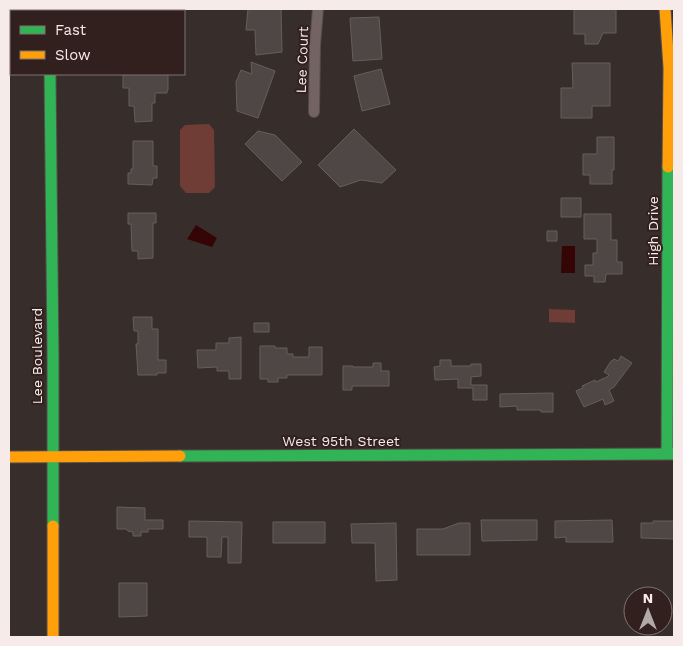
<svg xmlns="http://www.w3.org/2000/svg" width="683" height="646" font-family="'Work Sans',sans-serif">
<style>
.green{fill:#6f3c36}
.water{fill:#350506}
.building{fill:#4e4745;stroke:#665e5d}
.lines{fill:none;stroke-linecap:round;stroke-linejoin:round}
.street-casing{stroke:#554d4b;stroke-width:12}
.fast-casing{stroke:#554d4b;stroke-width:13}
.slow-casing{stroke:#554d4b;stroke-width:13}
.street{stroke:#736462;stroke-width:10}
.fast{stroke:#30b455;stroke-width:11}
.slow{stroke:#ff9f0a;stroke-width:11}
.labels{text-anchor:middle;dominant-baseline:central;stroke-width:4;stroke-linejoin:round;paint-order:stroke}
.street-label{font-size:14px;fill:#f6ebe9;stroke:#31201e}
</style>
<rect width="100%" height="100%" fill="#372e2c"/>
<path class="green" d="M209 124 214 130 215 187 209 193H186L180 186V130L185 125Z
M549 309 575 310V323L549 322Z"/>
<path class="water" d="M196 225 217 238 212 247 187 239Z
M562 246H575V273H561Z"/>
<path class="building" d="M248 9H281L282 52 256 55 255 30H246Z
M574 9H616V33H603L598 44H585V34H574Z
M379 17 382 59 353 61 350 18Z
M251 62 275 71 258 118 237 111 236 82 241 70 252 74Z
M572 63H610V106H592V118H561V88H573Z
M381 69 390 104 362 111 354 76Z
M123 74H168V90L167 91V93H155V103H152V121L135 122 134 106H129V88H123Z
M354 129 396 170 382 183 361 180 340 187 318 165Z
M258 131 275 135 302 162 282 181 245 144Z
M597 137H614V170H612V184H590V175H583V154H597Z
M133 141H153V166H157V178H153L152 185 128 184V173H131V169H133Z
M561 198H581V217H561Z
M128 213H156V223H153V258L138 259V251H132L131 224H128Z
M584 214H611V240H617V262H622V274H606L605 282H594V276H585V265H593V253H597V239H584Z
M547 231H557V241H547Z
M133 317H152V329H158V360H166V373H157V375H138L136 344H138V331H134Z
M254 323H269V332H254Z
M241 337V379H229V371H217V367L198 368 197 350H216V343H229V338Z
M260 346H275V348H287V354H293V357H309V347H322V375H287V378H278V382H268V379H260Z
M621 356 632 363 614 387 609 390 614 401 605 405 603 399 584 407 576 391 583 388 582 386 595 380 596 382 607 377 609 375 604 372 611 361H612L614 359 618 361Z
M440 360H451V366H471V364H481V376L471 377V385H487V400H473V388H458V379L435 380 434 367 440 366Z
M373 363H381V371H389V386H352V390H343V366H353V367H373Z
M553 393V412H541V410H517V406L500 407V394Z
M117 507 145 508V520H163V529H148V532H141V536H133V532L128 531 126 529H117Z
M481 520H537V540L482 541Z
M612 520 613 542H566V537L555 538V521Z
M189 521 242 522 241 563H228V537H222L221 557H207V537H189Z
M653 521H674V539L641 538V523H653Z
M273 522H325V543H273Z
M396 523 397 580 376 581 375 543H352L351 524Z
M459 523H470V555H417V529H443Z
M119 583H147V616L119 617Z"/>
<g class="lines">
<g class="street-casing">
<path id="street" d="M314 112 315 45 318 9"/>
</g>
<g class="fast-casing">
<path id="fast" d="M50 9V11
M50 74 53 356V526
M667 454 668 167
M180 456 674 454"/>
</g>
<g class="slow-casing">
<path id="slow" d="M665 9 669 68 668 167
M9 457 180 456
M53 526V637"/>
</g>
<use href="#street" class="street"/>
<use href="#fast" class="fast"/>
<use href="#slow" class="slow"/>
</g>
<g class="labels">
<g class="street-label">
<text transform="translate(302 60) rotate(-88)">Lee Court</text>
<text transform="translate(653 231) rotate(-90)">High Drive</text>
<text transform="translate(37 356) rotate(-90)">Lee Boulevard</text>
<text x="341" y="441">West 95th Street</text>
</g>
</g>
<rect width="683" height="646" fill="none" stroke="#f6ebe9" stroke-width="20"/>
<rect x="10" y="10" width="175" height="65" fill="#31201e" stroke="#80716f"/>
<rect x="20" y="26" width="25" height="8" fill="#30b455" stroke="#80716f"/>
<text x="55" y="35" font-size="15" fill="#f6ebe9">Fast</text>
<rect x="20" y="51" width="25" height="8" fill="#ff9f0a" stroke="#80716f"/>
<text x="55" y="60" font-size="15" fill="#f6ebe9">Slow</text>
<g transform="translate(648 611)"><circle r="24" fill="#31201e" stroke="#80716f"/>
<path d="M0-4L9 19L0 12L-9 19Z" fill="#b3a9a7"/>
<text y="-8" font-size="14" font-weight="bold" text-anchor="middle" fill="#f6ebe9">N</text>
</g>
</svg>
